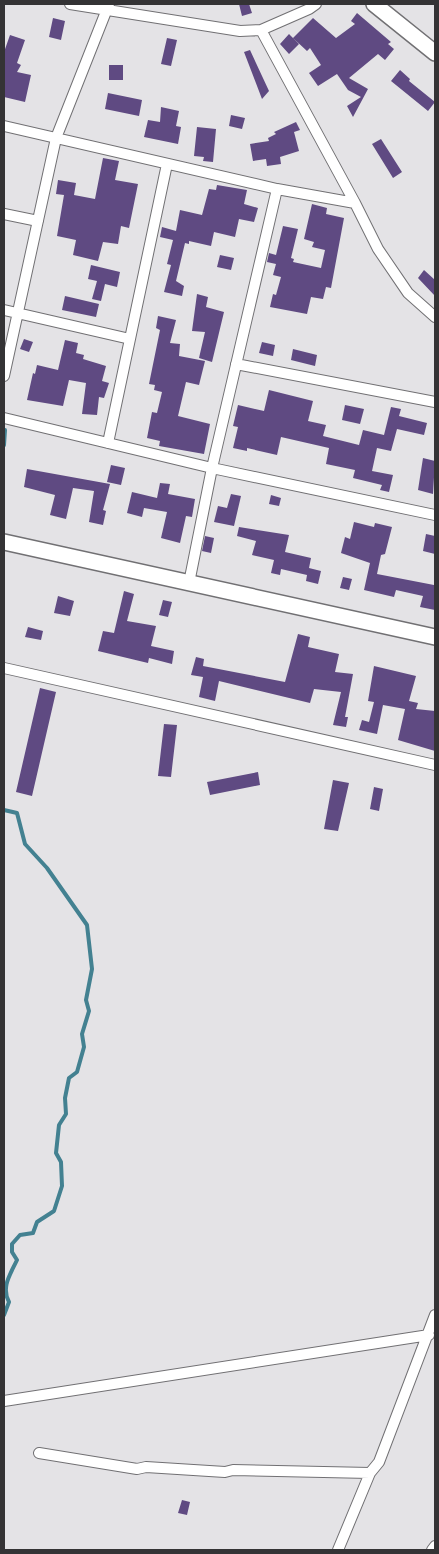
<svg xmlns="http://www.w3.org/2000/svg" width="439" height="1554" font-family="Commissioner,sans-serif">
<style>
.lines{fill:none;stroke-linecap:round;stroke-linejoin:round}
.stream{stroke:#438191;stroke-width:4}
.building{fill:#5f4a82}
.street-casing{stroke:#717073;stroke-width:12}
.secondary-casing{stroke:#717073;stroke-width:18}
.street{stroke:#fff;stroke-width:10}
.secondary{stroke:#fff;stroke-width:15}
</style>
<rect width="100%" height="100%" fill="#e4e3e6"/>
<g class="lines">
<path class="stream" d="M4 445 5 430
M4 810 17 813 25 844 47 868 87 925 92 969 86 1000 89 1011 82 1034 84 1047 77 1072 69 1078 65 1098 66 1114 59 1125 56 1153 61 1162 62 1186 54 1211 37 1222 33 1233 20 1235 12 1244V1252L17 1260C10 1275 1 1287 9 1302L4 1315"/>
</g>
<path class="building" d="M239 4H249L252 13 242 16Z
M357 13 391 42 388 44 394 49 385 60 378 54 349 78 368 89 353 117 347 106 361 97 348 90 337 74 318 86 309 73 321 65 310 48 307 51 293 38 313 18 336 38 355 24 351 21Z
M53 18 65 21 61 40 49 37Z
M289 34 299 44 289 54 280 44Z
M10 35 25 40 17 63 21 65 17 72 31 75 25 102 4 97V52Z
M167 38 177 40 171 66 161 64Z
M250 50 269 91 262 99 244 52Z
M109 65H123V80H109Z
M400 70 410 79 409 81 435 102 428 111 391 81Z
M108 93 142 100 139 116 105 109Z
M161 107 179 111 176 126 181 127 178 144 144 137 148 120 160 122Z
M231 115 245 118 242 129 229 126Z
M296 122 300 130 294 132 299 151 280 157 281 164 267 166 266 159 253 161 250 144 269 141 268 138 276 134 274 132Z
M197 127 216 129 213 162 203 161 204 157 194 156Z
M381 139 402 172 393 178 372 144Z
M103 158 119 161 115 180 138 184 129 228 121 226 118 244 103 242 98 261 73 255 76 240 57 236 64 195 56 194 58 180 76 183 74 195 95 199Z
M217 185 247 190 244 204 258 208 254 222 239 219 235 237 214 232 211 246 189 241V244L185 243 176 281 184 286 182 296 164 292 171 265 167 264 173 240 160 237 162 227 176 231 180 210 202 215 209 189 216 190Z
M312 204 327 208 326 214 344 218 331 288 326 287 323 299 311 297 307 314 270 307 273 294 276 295 281 277 273 275 276 264 267 262 269 253 276 255 283 226 298 229 291 258 294 259 293 262 321 268 325 250 312 247 314 242 304 239Z
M220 255 234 258 231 270 217 267Z
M91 265 120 272 117 287 105 284 101 301 92 299 97 281 88 279Z
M424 270 435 280V296L418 278Z
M197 294 208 297 206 307 224 312 212 362 199 358 205 332 192 331Z
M65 296 99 304 96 317 62 310Z
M158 316 176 320 170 343 180 344 179 356 205 361 199 385 186 382 178 416 210 424 204 454 159 446 160 441 147 438 152 412 157 413 162 392 154 390 155 385 149 384 160 330 156 328Z
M24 339 33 342 29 352 20 349Z
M65 340 78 343 76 353 84 355 83 359 106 366 102 381 109 383 104 398 99 397 97 415 82 414 86 383 69 380 63 406 27 400 33 373 35 374 37 365 58 370Z
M262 342 275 345 273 356 259 353Z
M293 349 317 355 315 366 291 360Z
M269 390 313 401 308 421 326 425 323 436 359 445 363 430 384 435 391 407 401 409 399 416 427 423 424 435 397 429 391 451 377 448 372 471 393 475 389 492 380 490 382 485 353 478 355 470 326 464 329 448 281 437 277 455 247 448V451L233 448 238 427 233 426 238 405 264 411Z
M345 405 364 409 360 424 342 420Z
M423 458 435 461 433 494 418 490Z
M111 465 125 468 121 485 107 482Z
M27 469 110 484 103 510 106 511 103 525 89 522 94 491 73 488 66 519 50 515 55 495 24 487Z
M160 483 170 484 168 494 195 499 192 517 186 516 180 543 161 538 167 512 144 508 142 517 127 513 132 492 157 498Z
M231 494 241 496 234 526 214 522 218 506 227 508Z
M271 495 281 498 279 506 269 504Z
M354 522 374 527 375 523 392 527 385 554 381 555 377 574 434 585 435 610 420 607 423 596 396 590 394 597 364 590 370 563 341 553 345 537 350 539Z
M239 527 289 535 285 552 311 558 309 568 321 571 318 584 306 581 307 575 281 569 280 575 271 573 274 560 252 555 256 541 237 536Z
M426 534 435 536V554L423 551Z
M205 536 214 538 211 553 202 551Z
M343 577 352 579 349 590 340 588Z
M124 591 134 594 127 621 156 626 151 646 174 651 172 664 149 658 148 663 98 651 103 631 114 633Z
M58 596 74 601 70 616 54 613Z
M163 600 172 602 168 617 159 615Z
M28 627 43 631 41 640 25 637Z
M298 634 310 637 308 647 339 654 335 672 353 674 345 717H348L346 727 333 725 341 692 314 689 310 703 219 681 215 701 199 697 203 677 191 675 196 657 204 659 203 666 285 682Z
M374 666 416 676 409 701 418 703 416 709 435 711V751L398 740 405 709 383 705 377 734 359 730 362 720 369 722 374 702 368 701Z
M40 688 56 692 32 796 16 792Z
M164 724 177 725 171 777 158 776Z
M258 772 260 785 210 795 207 782Z
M333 780 349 783 338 831 324 829Z
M374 787 383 789 379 811 370 809Z
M182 1500 190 1502 187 1515 178 1513Z"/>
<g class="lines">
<g class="street-casing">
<path id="street" d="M70 4 240 31 261 30 309 9 316 4
M261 30 355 203 378 249 408 293 435 317
M4 126 277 189 355 203
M4 214 38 221
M4 310 130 339
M236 364 435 402
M4 376 56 138 109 4
M4 418 212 468 435 515
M108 443 167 164
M189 583 212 468 277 189
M4 668 435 765
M4 1401 429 1335
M39 1453 137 1469 146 1467 225 1472 233 1470 370 1473
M338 1550 370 1473 379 1462 435 1315
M432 1550 435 1546"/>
</g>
<g class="secondary-casing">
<path id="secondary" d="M374 4 435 53
M4 542 435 637"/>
</g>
<use href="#street" class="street"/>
<use href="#secondary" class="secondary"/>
</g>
<rect width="439" height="1554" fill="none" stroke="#343335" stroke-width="10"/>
</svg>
